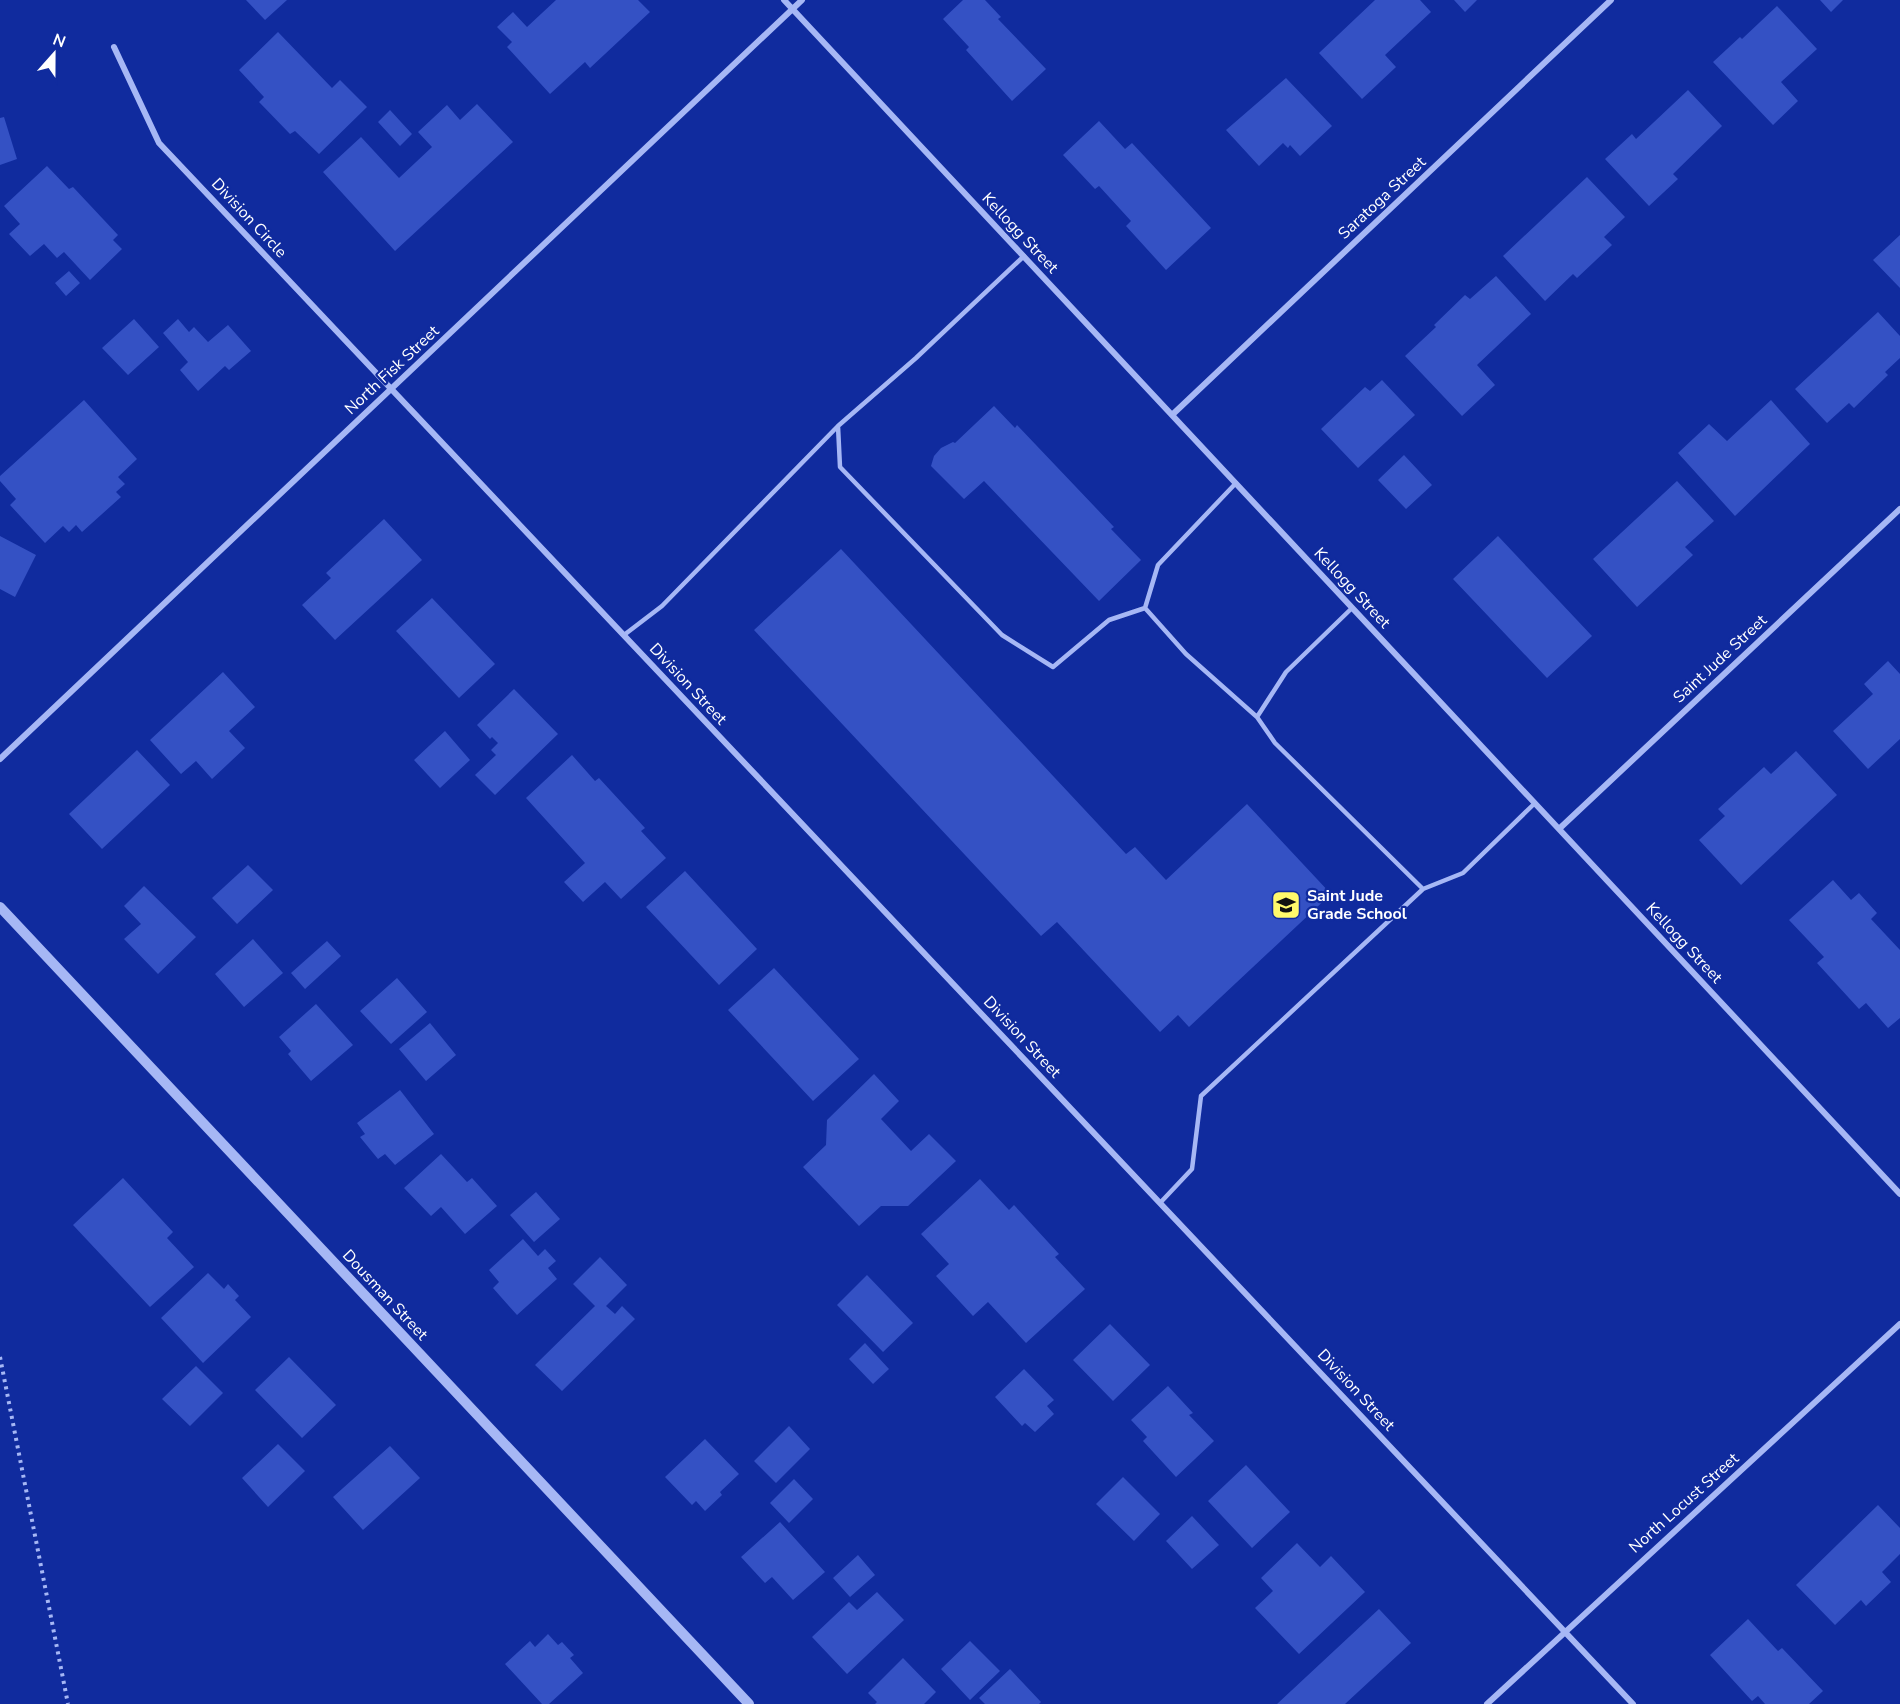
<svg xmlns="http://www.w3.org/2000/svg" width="1900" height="1704" font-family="'Nunito Sans',sans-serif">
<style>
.building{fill:#3451c4}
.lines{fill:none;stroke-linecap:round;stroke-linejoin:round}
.path{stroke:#a6b7f5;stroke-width:4;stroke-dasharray:3 4.5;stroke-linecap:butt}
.service{stroke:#a6b7f5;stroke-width:4.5}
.minor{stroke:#a6b7f5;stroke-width:6}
.tertiary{stroke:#a6b7f5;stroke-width:10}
.labels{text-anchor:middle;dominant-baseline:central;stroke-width:4.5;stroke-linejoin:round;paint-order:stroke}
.street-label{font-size:16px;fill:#fff;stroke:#102b9e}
.poi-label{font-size:16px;font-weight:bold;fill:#fff;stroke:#102b9e;text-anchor:start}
</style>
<rect width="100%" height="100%" fill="#102b9e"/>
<path class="building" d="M246 0H287L265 20Z
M556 0H638L650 12 590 68 585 62 550 94 507 47 512 42 497 27 513 12 527 27Z
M963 0H985L1001 17 998 19 1046 69 1012 101 966 50 969 47 943 19Z
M1375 0H1420L1431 12 1385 55 1396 67 1362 99 1319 53Z
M1454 0H1477L1465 12Z
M1820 0H1843L1831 12Z
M1777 6 1817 49 1781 82 1798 101 1773 125 1713 62 1740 37 1742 39Z
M278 32 332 88 340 80 367 107 319 154 295 131 290 134 259 102 264 97 239 70Z
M1286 78 1332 126 1300 156 1290 145 1288 148 1283 143 1259 166 1226 130Z
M1688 90 1722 126 1673 174 1678 179 1649 206 1605 159 1632 134 1636 139Z
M477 104 513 142 395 251 323 172 361 137 399 178 432 147 418 132 447 105 460 120Z
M390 110 412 134 400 146 378 122Z
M4 117 17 159 0 165V118Z
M1099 121 1125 149 1132 143 1211 228 1166 270 1126 226 1131 221 1099 186 1095 189 1063 155Z
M47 166 69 189 73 187 118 235 113 240 122 249 90 280 64 252 57 258 44 244 30 256 9 234 20 224 4 206Z
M1587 177 1625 217 1604 237 1612 245 1577 278 1573 274 1545 301 1503 256Z
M1900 235V288L1873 260Z
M69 271 80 283 66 296 55 283Z
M1496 276 1531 314 1477 365 1495 385 1462 416 1405 356 1436 327 1434 325 1465 295 1470 299Z
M1878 312 1900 336V358L1885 372 1888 375 1854 408 1849 403 1827 423 1795 389Z
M134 319 159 347 128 375 102 348Z
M178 319 189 332 194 327 208 342 228 325 251 351 229 370 225 366 198 391 180 370 188 362 163 333Z
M1382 380 1415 415 1358 468 1321 429 1365 387 1370 391Z
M84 400 137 459 118 477 125 484 116 492 121 497 82 532 76 525 69 532 63 526 45 543 10 505 16 499 0 481V476Z
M1771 400 1810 444 1735 516 1678 453 1709 424 1727 441Z
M994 406 1015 428 1017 425 1114 527 1111 529 1141 560 1099 601 984 481 964 499 931 466 934 456 941 448 953 442 955 443Z
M1404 455 1432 485 1406 509 1378 480Z
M1677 481 1714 521 1685 547 1693 555 1637 607 1593 559Z
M384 519 422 560 335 640 302 605 331 578 326 573Z
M0 536 36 555 15 597 0 589Z
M1498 536 1592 636 1547 678 1453 579Z
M841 549 1126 854 1135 847 1166 880 1247 804 1331 894 1189 1027 1178 1015 1160 1032 1057 922 1041 936 754 630Z
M432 598 495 664 459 698 396 631Z
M1888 661 1900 674V739L1868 769 1833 731 1873 694 1864 684Z
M223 672 255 707 229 731 245 748 212 779 196 761 181 774 150 740Z
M514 689 558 734 495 795 475 775 496 755 491 750 498 743 492 737 490 739 477 725Z
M445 731 470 760 440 788 414 760Z
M137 750 170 785 102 849 69 814Z
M1796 751 1837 795 1741 885 1699 840 1725 816 1718 809 1764 767 1771 774Z
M572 755 595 781 599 778 645 828 641 831 666 858 621 899 605 882 583 902 564 882 585 863 526 798Z
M248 865 273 890 237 924 212 898Z
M685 871 757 949 719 985 646 907Z
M1833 880 1851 900 1859 893 1877 913 1871 919 1900 950V1018L1888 1028 1866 1003 1859 1009 1817 963 1824 957 1789 920Z
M144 886 196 937 158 974 124 939 141 924 124 906Z
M253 939 283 973 244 1007 215 974Z
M327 941 341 956 305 989 291 973Z
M774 968 859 1059 813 1101 728 1010Z
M397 978 427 1012 391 1044 360 1011Z
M316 1004 353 1045 311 1081 288 1054 291 1051 279 1037Z
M430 1023 456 1055 426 1081 399 1049Z
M874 1074 899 1101 881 1119 911 1151 929 1134 956 1161 908 1206H881L859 1226 803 1167 826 1145 827 1120Z
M400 1090 434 1134 395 1165 385 1154 378 1159 360 1137 365 1134 357 1123Z
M441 1154 467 1182 472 1178 497 1206 465 1234 441 1207 431 1216 404 1188Z
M123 1178 173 1232 167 1238 194 1267 150 1307 73 1225Z
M980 1179 1009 1210 1014 1205 1059 1254 1055 1257 1085 1289 1026 1343 988 1302 973 1316 936 1276 949 1264 921 1234Z
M536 1192 560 1219 534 1242 510 1215Z
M523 1239 538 1256 545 1249 556 1261 548 1268 557 1279 517 1315 493 1288 499 1282 489 1270Z
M600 1257 627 1285 606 1306 615 1314 622 1306 635 1319 562 1391 535 1365 595 1306 573 1284Z
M208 1273 224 1289 228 1284 239 1296 235 1300 251 1317 203 1363 161 1318Z
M867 1275 913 1323 883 1352 837 1305Z
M1110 1324 1150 1365 1113 1401 1073 1360Z
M865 1343 889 1369 873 1384 849 1359Z
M289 1357 336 1405 302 1438 255 1390Z
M196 1366 223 1393 190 1426 162 1399Z
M1024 1369 1054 1400 1047 1406 1054 1414 1035 1432 1025 1423 1022 1426 995 1397Z
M1168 1386 1193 1413 1189 1415 1214 1441 1176 1477 1143 1441 1147 1437 1131 1420Z
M789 1426 810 1449 776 1483 754 1461Z
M705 1439 739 1474 720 1492 722 1495 705 1511 696 1501 692 1505 665 1477Z
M278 1444 305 1471 268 1507 242 1478Z
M390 1446 420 1478 363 1530 333 1497Z
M1246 1465 1290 1512 1252 1548 1208 1501Z
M1123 1477 1160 1514 1134 1541 1096 1504Z
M794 1479 813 1499 789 1523 770 1503Z
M1878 1505 1900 1528V1554L1882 1572 1891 1582 1866 1606 1861 1600 1835 1625 1796 1585Z
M1192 1516 1219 1545 1192 1569 1166 1541Z
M780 1522 825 1572 793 1600 772 1577 765 1583 741 1557Z
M1297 1543 1320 1567 1331 1556 1365 1592 1299 1654 1255 1608 1273 1591 1261 1578Z
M858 1555 875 1575 850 1597 833 1578Z
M877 1592 904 1620 847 1674 812 1637 849 1602 857 1610Z
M1379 1609 1411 1643 1345 1704H1277Z
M1748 1619 1778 1651 1782 1648 1823 1691 1809 1704H1765L1758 1696 1752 1701 1710 1655Z
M548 1634 558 1645 562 1642 574 1655 570 1658 583 1673 549 1704H542L505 1664 530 1641 535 1647Z
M970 1641 1000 1671 970 1700 941 1669Z
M903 1658 936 1692 924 1704H875L877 1702 868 1693Z
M1010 1669 1041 1702 1039 1704H985L979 1698Z"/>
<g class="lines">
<path class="path" d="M0 1357 68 1704"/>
<path class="service" d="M1024 256 916 358 838 426 840 467 1002 635 1053 667 1109 620 1145 608
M1236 483 1158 565 1145 608 1186 654 1257 717
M1352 608 1286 672 1257 717 1275 743 1423 889
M624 635 662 606 838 426
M1160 1203 1192 1169 1201 1096 1423 889 1463 873 1535 803"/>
<path class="minor" d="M784 0 1900 1194
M114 47 159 143 1633 1704
M1172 415 1611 0
M0 759 802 0
M1559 829 1900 509
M1487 1704 1900 1324"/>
<path class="tertiary" d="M0 907 749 1704"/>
</g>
<defs>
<g id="school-square" transform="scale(1.5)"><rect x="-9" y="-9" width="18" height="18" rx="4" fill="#fff96b" stroke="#102b9e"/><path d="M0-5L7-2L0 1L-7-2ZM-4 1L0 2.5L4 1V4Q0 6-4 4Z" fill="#111"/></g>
</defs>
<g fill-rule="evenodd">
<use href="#school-square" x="1286" y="905"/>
</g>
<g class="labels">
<g class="street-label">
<text transform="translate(1382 198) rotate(-43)">Saratoga Street</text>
<text transform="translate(249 218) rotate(47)">Division Circle</text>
<text transform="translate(1020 233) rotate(47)">Kellogg Street</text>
<text transform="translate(392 370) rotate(-43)">North Fisk Street</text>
<text transform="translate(1352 588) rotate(47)">Kellogg Street</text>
<text transform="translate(1720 659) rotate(-43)">Saint Jude Street</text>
<text transform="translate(688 684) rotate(47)">Division Street</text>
<text transform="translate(1684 943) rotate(47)">Kellogg Street</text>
<text transform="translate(1022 1037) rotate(47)">Division Street</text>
<text transform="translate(385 1295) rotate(47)">Dousman Street</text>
<text transform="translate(1356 1390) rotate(47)">Division Street</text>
<text transform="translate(1684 1503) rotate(-42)">North Locust Street</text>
</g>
<g class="poi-label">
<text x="1307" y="896">Saint Jude<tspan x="1307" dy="18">Grade School</tspan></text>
</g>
</g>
<g transform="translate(54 54) rotate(21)" stroke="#102b9e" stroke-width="4.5" paint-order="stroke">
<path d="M0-4.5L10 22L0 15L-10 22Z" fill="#ffffff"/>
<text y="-9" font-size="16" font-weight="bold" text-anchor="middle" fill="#ffffff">N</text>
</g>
</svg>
